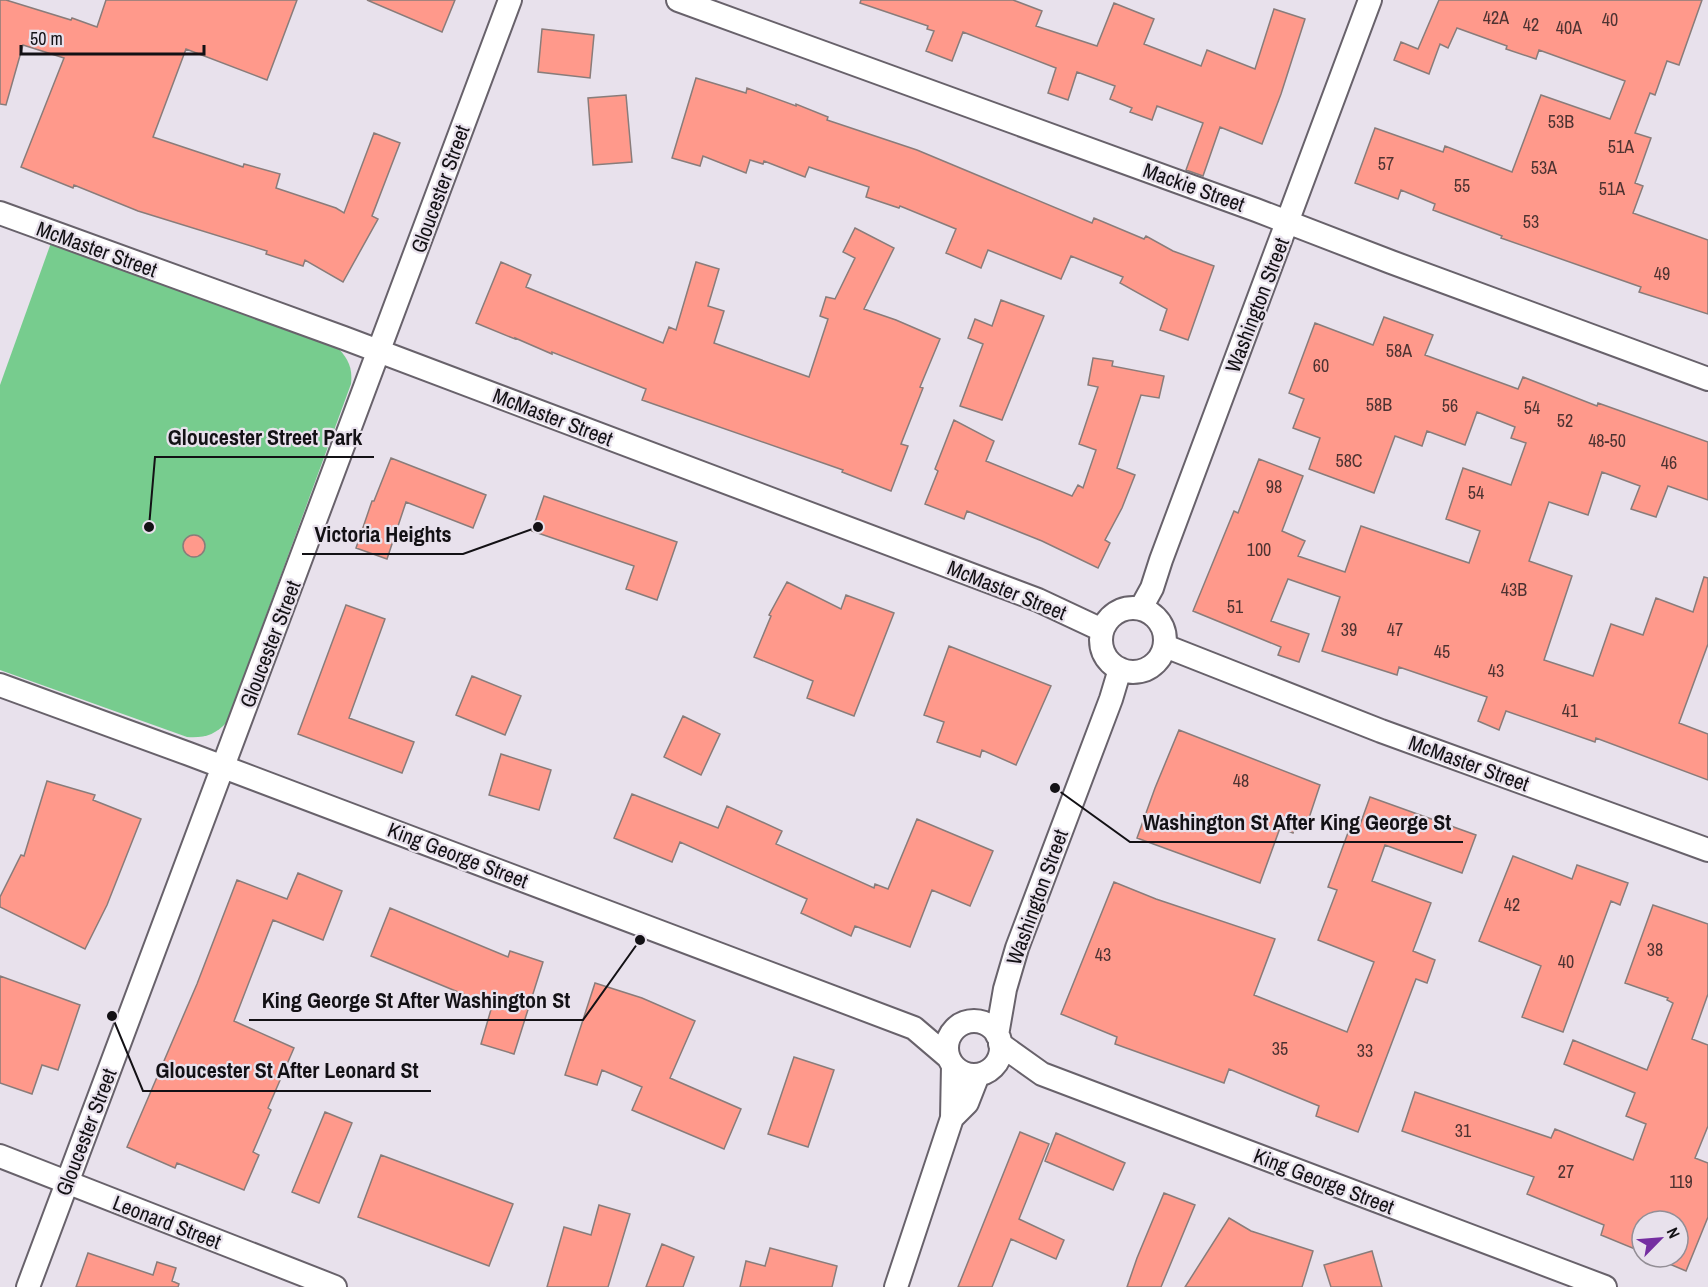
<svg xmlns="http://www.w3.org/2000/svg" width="1708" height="1287" font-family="'Archivo Narrow',sans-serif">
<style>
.green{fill:#77cc8e}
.building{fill:#ff998b;stroke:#897c7a;stroke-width:1.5}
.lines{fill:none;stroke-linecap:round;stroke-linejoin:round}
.street-casing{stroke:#68626b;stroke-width:26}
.street{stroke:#fff;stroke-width:22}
.labels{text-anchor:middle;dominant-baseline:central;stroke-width:4.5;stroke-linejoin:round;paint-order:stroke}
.number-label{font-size:18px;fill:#4e3332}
.street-label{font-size:21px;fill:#131115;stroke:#e8e1ec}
.leader{fill:none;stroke:#131115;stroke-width:2}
.callout-dot{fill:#131115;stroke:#e8e1ec;stroke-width:2}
.callout-label{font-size:22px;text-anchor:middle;font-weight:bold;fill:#131115;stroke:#e8e1ec;stroke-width:4.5;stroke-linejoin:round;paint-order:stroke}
</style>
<rect width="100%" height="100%" fill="#e8e1ec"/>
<path class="green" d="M52 240 335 345C347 357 353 366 351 384L227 722C215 735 205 738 187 737L0 670V385Z"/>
<path class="building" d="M0 0H6L71 20 72 18 97 27 106 0H297L267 80 186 49 153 137 243 167 244 164 280 174 276 188 336 208 344 213 374 133 400 143 372 216 378 219 343 282 305 260 303 266 266 254 267 251 138 211 74 185 73 188 21 167 64 58 23 45 6 105 0 104Z
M367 0H455L442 32Z
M861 0H1013L1042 11 1036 26 1097 46 1114 3 1154 19 1144 44 1201 66 1207 50 1255 69 1274 9 1305 19 1281 94 1262 144 1220 127 1203 176 1186 170 1203 123 1157 106 1152 120 1130 112 1132 108 1110 99 1115 86 1077 72 1068 100 1048 93 1056 68 963 32 952 61 926 51 934 31 927 29 928 26 860 3Z
M1439 0H1702L1679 65 1667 61 1655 95 1650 93 1635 133 1651 138 1635 183 1643 186 1633 213 1708 240V314L1639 292 1641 287 1501 238 1502 236 1433 210 1435 204 1401 190 1398 199 1355 183 1375 128 1443 152 1445 146 1512 172 1541 95 1610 119 1625 81 1539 50 1536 59 1506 49 1507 46 1457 28 1448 48 1440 44 1429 74 1394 60 1401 42 1418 49Z
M542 29 594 35 590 78 538 72Z
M696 78 746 93 747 88 796 106V104L828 117 827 120 917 150 1092 223 1094 218 1144 239 1146 236 1173 251 1214 266 1188 340 1160 330 1167 309 1120 283 1123 277 1071 256 1061 279 988 250 981 268 946 253 956 229 900 206 899 208 866 197 869 187 809 167 805 177 764 161 763 164 750 160 746 173 703 156 700 166 672 158Z
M626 95 632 162 593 165 588 98Z
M855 228 894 248 864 309 896 320 940 339 920 387 923 388 901 444 908 446 891 491 842 472 843 470 642 400 646 389 552 352V354L515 338V339L476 323 501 262 531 275 526 287 663 343 669 327 676 330 696 262 719 269 708 306 724 311 714 343 809 377 828 319 820 316 826 297 835 299 855 258 843 252Z
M1001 300 1044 316 1002 420 960 406 983 344 968 338 975 319 992 326Z
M1384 317 1433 335 1425 355 1518 389 1523 377 1597 406 1598 403 1708 442V500L1668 486 1656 517 1631 509 1640 486 1602 472 1588 515 1549 502 1529 561 1572 576 1544 660 1593 676 1611 624 1643 635 1656 598 1693 612 1704 577 1708 578V644L1679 723 1708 734V780L1596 738 1595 742 1506 711 1499 730 1478 721 1487 697 1399 667 1397 675 1322 651 1340 597 1288 579 1271 621 1309 634 1299 662 1278 655 1281 647 1193 611 1234 511 1238 513 1259 459 1303 476 1282 531 1305 541 1298 556 1345 572 1361 526 1469 563 1480 531 1446 519 1463 468 1511 485 1526 443 1511 438 1515 427 1477 412 1465 445 1427 431 1422 446 1395 436 1374 493 1309 469 1320 438 1293 428 1304 399 1289 393 1315 323 1373 345Z
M1093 358 1113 361 1112 366 1164 376 1159 398 1141 395 1117 468 1135 475 1122 508 1105 540 1110 543 1098 568 1042 541 967 511 964 519 925 504 938 471 935 469 954 420 994 441 986 461 1072 496 1078 485 1083 488 1096 450 1079 444 1098 387 1088 385Z
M391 458 486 495 473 528 406 502 387 559 356 548 372 501H374Z
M544 496 677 542 657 600 626 589 634 566 532 531Z
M183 546a11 11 0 1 1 22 0a11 11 0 1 1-22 0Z
M787 582 841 609 846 595 894 613 854 716 807 698 813 681 754 657 771 616 769 615Z
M346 605 385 619 349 718 414 742 402 773 298 734Z
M949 646 1051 686 1016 765 982 750 980 757 937 742 944 722 924 715Z
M472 676 521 696 505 735 456 715Z
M683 716 720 734 701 775 664 757Z
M1179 730 1320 785 1306 827 1296 823 1293 833 1280 828 1260 883 1137 838 1155 788Z
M501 754 551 770 539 810 489 795Z
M47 781 95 795 93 800 141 819 107 905 85 949 0 907V897L21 855 24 856Z
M632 794 718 828 727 806 782 831 776 844 874 888 875 884 888 889 917 819 993 851 970 906 932 890 910 947 855 926 851 936 801 913 807 899 680 842 672 862 614 838Z
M1370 797 1476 835 1462 873 1385 845 1372 881 1431 903 1413 951 1435 960 1427 983 1416 979 1358 1132 1316 1116 1319 1106 1229 1069 1224 1083 1115 1044 1117 1037 1061 1014 1114 882 1156 899 1275 939 1254 995 1347 1032 1374 962 1318 940 1337 890 1328 887 1349 830 1357 833Z
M1513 856 1572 879 1577 865 1628 883 1620 905 1611 901 1563 1032 1522 1017 1541 966 1479 941Z
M298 873 342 891 323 940 273 920 234 1021 294 1048 268 1108 271 1110 253 1152 259 1155 244 1190 177 1163 175 1168 127 1147 197 984 237 880 287 899Z
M1653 905 1708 924V994L1692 1039 1708 1045V1126L1695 1158 1708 1163V1217L1686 1271 1653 1257H1678V1221H1642V1252L1601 1235 1604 1225 1527 1194 1534 1177 1402 1131 1415 1092 1551 1138 1555 1129 1633 1160 1646 1124 1626 1116 1635 1093 1564 1064 1573 1040 1647 1070 1673 1003 1667 1000 1668 998 1625 983Z
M390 908 508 957 510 951 543 962 514 1054 481 1044 492 1006 371 956Z
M0 976 80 1005 58 1070 42 1065 32 1094 0 1083Z
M595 983 642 998 695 1021 670 1078 741 1109 724 1149 632 1110 642 1087 602 1070 597 1085 565 1075Z
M794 1057 834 1070 808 1147 768 1134Z
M325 1112 352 1123 319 1203 292 1192Z
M1020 1132 1049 1144 1019 1219 1064 1240 1056 1259 1011 1239 992 1287H958Z
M1056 1133 1125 1163 1113 1190 1045 1161Z
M381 1155 513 1204 489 1266 358 1217Z
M1164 1193 1195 1205 1161 1287H1127L1137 1258Z
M599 1205 630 1214 608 1287H547L564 1227 591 1235Z
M1229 1218 1251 1231 1313 1251 1302 1287H1185Z
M662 1244 694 1257 683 1287H646Z
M770 1248 837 1266 832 1287H740L746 1261 765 1266Z
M1372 1251 1382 1287H1331L1324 1265Z
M88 1253 153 1275 157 1262 176 1268 172 1281 179 1284 178 1287H76Z"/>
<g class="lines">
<g class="street-casing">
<path id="street" d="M678 0 1256 210 1391 262 1708 379
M0 213 344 338 1038 600 1102 630
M1101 640a32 32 0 1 1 64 0a32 32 0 1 1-64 0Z
M1141 608 1152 588 1161 560 1370 0
M1165 646 1381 731 1708 850
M0 685 189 754 914 1028 948 1057
M947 1048a27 27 0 1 1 54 0a27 27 0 1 1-54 0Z
M997 1035 1005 989 1017 948 1111 699 1120 669
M1000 1044 1042 1074 1605 1287
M952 1118 967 1103 978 1075
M0 1156 335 1287
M28 1287 510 0
M896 1287 952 1118 953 1065"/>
</g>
<use href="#street" class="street"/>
</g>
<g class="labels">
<g class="number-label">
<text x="1496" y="17">42A</text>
<text x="1610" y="19">40</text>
<text x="1531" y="24">42</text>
<text x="1569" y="27">40A</text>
<text x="1561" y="121">53B</text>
<text x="1621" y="146">51A</text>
<text x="1386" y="163">57</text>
<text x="1544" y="167">53A</text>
<text x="1462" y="185">55</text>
<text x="1612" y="188">51A</text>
<text x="1531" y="221">53</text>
<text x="1662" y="273">49</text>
<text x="1399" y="350">58A</text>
<text x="1321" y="365">60</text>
<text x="1379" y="404">58B</text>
<text x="1450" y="405">56</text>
<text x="1532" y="407">54</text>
<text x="1565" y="420">52</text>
<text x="1607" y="440">48-50</text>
<text x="1349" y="460">58C</text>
<text x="1669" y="462">46</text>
<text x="1274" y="486">98</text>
<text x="1476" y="492">54</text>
<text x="1259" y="549">100</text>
<text x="1514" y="589">43B</text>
<text x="1235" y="606">51</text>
<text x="1349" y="629">39</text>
<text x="1395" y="629">47</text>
<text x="1442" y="651">45</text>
<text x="1496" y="670">43</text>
<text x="1570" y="710">41</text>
<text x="1241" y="780">48</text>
<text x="1512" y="904">42</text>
<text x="1655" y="949">38</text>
<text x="1103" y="954">43</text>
<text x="1566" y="961">40</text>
<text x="1280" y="1048">35</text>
<text x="1365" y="1050">33</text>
<text x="1463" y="1130">31</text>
<text x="1566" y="1171">27</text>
<text x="1681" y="1181">119</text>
</g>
<g class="street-label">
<text transform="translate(1194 187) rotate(20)">Mackie Street</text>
<text transform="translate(440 189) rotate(-70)">Gloucester Street</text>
<text transform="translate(97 249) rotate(20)">McMaster Street</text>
<text transform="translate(1257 305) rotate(-69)">Washington Street</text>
<text transform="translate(553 417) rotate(21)">McMaster Street</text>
<text transform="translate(1007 590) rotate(22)">McMaster Street</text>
<text transform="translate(270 644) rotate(-69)">Gloucester Street</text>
<text transform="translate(1469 763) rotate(20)">McMaster Street</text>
<text transform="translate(458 855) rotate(21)">King George Street</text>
<text transform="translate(1037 897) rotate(-70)">Washington Street</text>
<text transform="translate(86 1132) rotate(-69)">Gloucester Street</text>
<text transform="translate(1324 1181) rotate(21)">King George Street</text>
<text transform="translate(167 1222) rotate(21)">Leonard Street</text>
</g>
</g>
<path class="leader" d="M149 527L155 457H374M538 527L463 554H302M1055 788L1130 842H1463M640 940L583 1020H249M112 1016L143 1091H431"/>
<g class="callout-dot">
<circle cx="149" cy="527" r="6"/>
<circle cx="538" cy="527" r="6"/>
<circle cx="1055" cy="788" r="6"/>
<circle cx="640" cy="940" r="6"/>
<circle cx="112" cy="1016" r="6"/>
</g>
<g class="callout-label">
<text x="265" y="445">Gloucester Street Park</text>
<text x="383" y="542">Victoria Heights</text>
<text x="1297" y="830">Washington St After King George St</text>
<text x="416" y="1008">King George St After Washington St</text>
<text x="287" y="1078">Gloucester St After Leonard St</text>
</g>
<g transform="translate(1660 1239) rotate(65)"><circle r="28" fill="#e8e1ec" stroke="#938e96" stroke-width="1.5"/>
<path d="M0-4.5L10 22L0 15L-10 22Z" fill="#752ea1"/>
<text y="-9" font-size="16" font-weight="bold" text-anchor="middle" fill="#131115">N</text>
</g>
<path d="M21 45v9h183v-9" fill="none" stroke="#131115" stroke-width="3"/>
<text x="30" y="45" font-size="18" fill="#131115" stroke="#e8e1ec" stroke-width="4.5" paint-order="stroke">50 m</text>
</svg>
